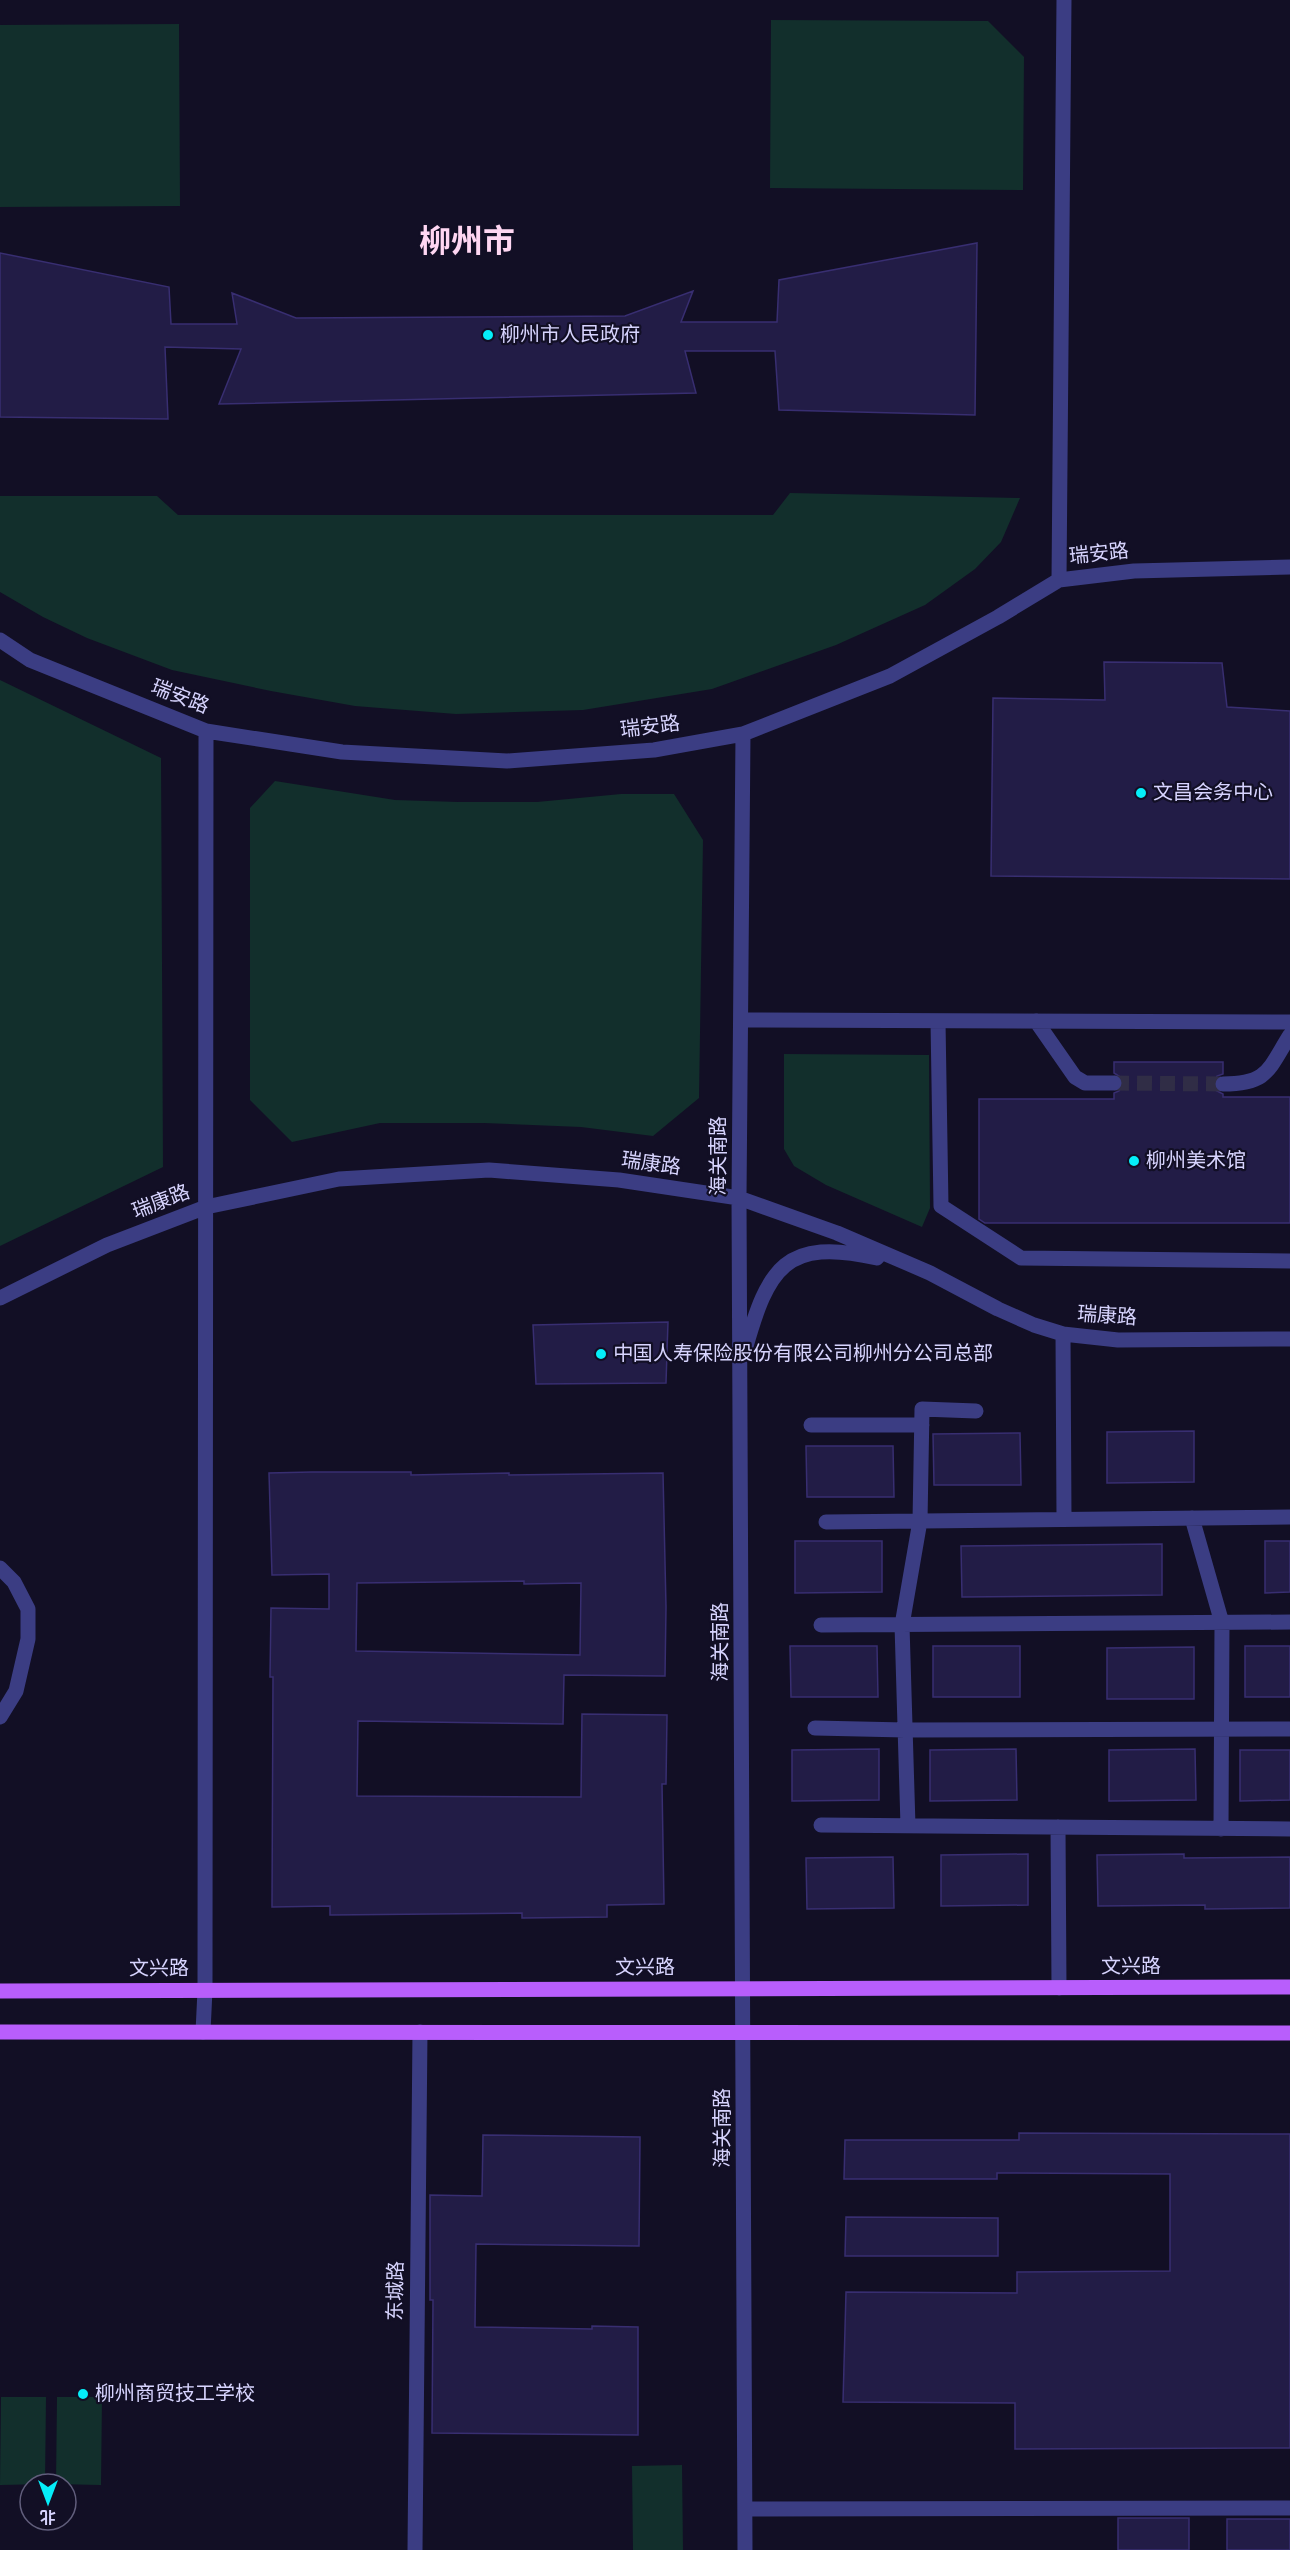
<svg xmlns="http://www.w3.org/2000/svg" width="1290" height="2550" font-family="'Sofia Sans Condensed','Noto Sans SC',sans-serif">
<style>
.green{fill:#122f2c}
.building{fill:#221c46;stroke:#382e71;stroke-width:1.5;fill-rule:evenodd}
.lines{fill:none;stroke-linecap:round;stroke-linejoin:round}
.minor-tunnel{stroke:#302d46;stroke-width:15;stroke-dasharray:15 8;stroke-linecap:butt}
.minor{stroke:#3b3d83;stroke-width:15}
.major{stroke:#b85efc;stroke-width:15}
.poi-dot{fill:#05eef9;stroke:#120f25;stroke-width:2}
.labels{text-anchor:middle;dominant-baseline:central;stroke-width:4.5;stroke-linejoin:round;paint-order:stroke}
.poi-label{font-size:20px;fill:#d7d4fe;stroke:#120f25;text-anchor:start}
.street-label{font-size:20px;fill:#d7d4fe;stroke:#120f25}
.town-label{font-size:32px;font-weight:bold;fill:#fed6f2;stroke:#120f25}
</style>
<rect width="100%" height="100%" fill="#120f25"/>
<path class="green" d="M771 20 988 21 1024 57 1023 190 770 188Z
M179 24 180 206 0 207V25Z
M790 493 1020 498 1001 542 975 569 925 605 836 645 712 689 583 710 456 714 355 706 271 691 172 670 87 638 43 617 0 592V496H157L178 515H773Z
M0 680 161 758 163 1167 0 1246Z
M275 781 395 800 458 802H537L621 794H674L703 840 699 1098 653 1136 581 1127 484 1123H380L292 1142 250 1100V808Z
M784 1054 929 1055 930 1208 922 1227 826 1185 794 1166 784 1149Z
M1 2397H46L45 2484 0 2485Z
M57 2397H102L101 2485 56 2484Z
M682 2465 683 2550H633L632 2466Z"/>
<path class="building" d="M977 243 975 415 779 410 775 351H685L696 393 219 404 241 349 165 347 168 419 0 417V253L169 287 171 324H237L232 293 296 318 625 316 693 291 681 322H777L779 280Z
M1104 662 1222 663 1227 707 1290 711V879L991 876 993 698 1105 700Z
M1114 1062H1223V1074L1217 1076 1213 1084 1215 1090 1223 1094V1097H1290V1223H985L979 1219V1099H1114V1093L1119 1091 1124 1084 1122 1078 1114 1073Z
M668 1322 666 1383 536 1384 533 1325Z
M1194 1431V1482L1107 1483V1432Z
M1020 1433 1021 1485H934L933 1434Z
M806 1446H893L894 1497H807Z
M312 1472H411V1475L509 1473V1475L663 1473 666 1607 665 1676 564 1675 563 1724 358 1721 357 1796 581 1797 582 1714 667 1715 666 1784H662L664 1904 607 1905V1917L522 1918V1913L330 1915V1906L272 1907 273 1677H270L271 1608 329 1609V1574L272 1575 269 1473ZM524 1581V1584L581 1583 580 1655 356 1651 357 1583Z
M795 1541H882V1592L795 1593Z
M1265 1541H1290V1592L1265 1593Z
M1162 1544V1595L962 1597 961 1546Z
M790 1646H877L878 1697H791Z
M933 1646H1020V1697H933Z
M1245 1646H1290V1697H1245Z
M1194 1647V1699H1107V1648Z
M879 1749V1800L792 1801V1750Z
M1016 1749 1017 1800 930 1801V1750Z
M1195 1749 1196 1800 1109 1801V1750Z
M1240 1750H1290V1800L1240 1801Z
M1028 1854V1905L941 1906V1855Z
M1184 1854V1858L1290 1857V1908L1205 1909V1905L1098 1906 1097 1855Z
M893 1857 894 1908 807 1909 806 1858Z
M1019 2133 1290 2134V2448L1015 2449V2403L843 2402 846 2292 1017 2293V2272L1170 2271V2174L997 2173V2179H844L845 2140H1019Z
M483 2135 640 2137 639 2246 476 2244 475 2327 592 2329V2326L638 2327V2435L432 2433 433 2300H430V2195L482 2196Z
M846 2217 998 2218V2256H845Z
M1118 2518H1189V2550H1118Z
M1227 2519H1290V2550H1227Z"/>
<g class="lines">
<path class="minor-tunnel" d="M1114 1083 1223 1084"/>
<path class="minor" d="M1059 580 1064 0
M0 640 30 660 206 731 342 752 507 761 654 750 743 734 890 676 998 617 1059 580 1134 571 1290 567
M743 734 739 1198 745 2550
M741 1020 1290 1022
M938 1021 941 1206 1021 1258 1290 1261
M1036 1021 1075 1077 1085 1083H1114
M1223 1084C1268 1084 1268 1070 1290 1035
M0 1298 107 1245 206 1207 339 1179 489 1170 619 1180 739 1198 837 1233 930 1273 998 1309 1034 1325 1063 1334 1118 1340 1290 1339
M1063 1334 1064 1519
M745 1350C768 1268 785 1237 877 1258
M811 1425H922
M1192 1518 1222 1623 1221 1829
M826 1522 1290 1517
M0 1568 14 1582 28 1609V1639L16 1691 0 1717
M821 1625 1290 1622
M815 1728 905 1730 1290 1729
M821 1825 1290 1829
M908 1826 902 1625 920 1521 922 1409 976 1411
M1058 1827 1059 1988
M203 2032 205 1990 206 731
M745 2509 1290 2508
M415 2550 420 2032"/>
<path class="major" d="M0 1991 1290 1987
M0 2032 1290 2033"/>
</g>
<g class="poi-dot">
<circle cx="488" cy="335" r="6"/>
<circle cx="1141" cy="793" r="6"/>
<circle cx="1134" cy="1161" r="6"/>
<circle cx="601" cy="1354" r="6"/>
<circle cx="83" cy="2394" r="6"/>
</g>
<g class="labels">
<g class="poi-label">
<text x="500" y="335">柳州市人民政府</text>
<text x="1153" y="793">文昌会务中心</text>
<text x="1146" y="1161">柳州美术馆</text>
<text x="613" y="1354">中国人寿保险股份有限公司柳州分公司总部</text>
<text x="95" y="2394">柳州商贸技工学校</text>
</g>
<g class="street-label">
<text transform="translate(1099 554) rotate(-6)">瑞安路</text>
<text transform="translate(180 697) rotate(21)">瑞安路</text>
<text transform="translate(650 727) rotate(-7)">瑞安路</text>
<text transform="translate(719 1156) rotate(-90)">海关南路</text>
<text transform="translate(651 1164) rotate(8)">瑞康路</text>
<text transform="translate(161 1202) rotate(-21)">瑞康路</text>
<text transform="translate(1107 1316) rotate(4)">瑞康路</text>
<text transform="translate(721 1642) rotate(-90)">海关南路</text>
<text x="1131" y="1967">文兴路</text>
<text x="645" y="1968">文兴路</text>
<text x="159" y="1969">文兴路</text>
<text transform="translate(723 2128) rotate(-90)">海关南路</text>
<text transform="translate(396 2291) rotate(-89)">东城路</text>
</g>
<g class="town-label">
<text x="467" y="242">柳州市</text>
</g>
</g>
<g transform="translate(48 2502) rotate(180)"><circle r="28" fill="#120f25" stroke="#615e7c" stroke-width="1.5"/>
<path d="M0-4.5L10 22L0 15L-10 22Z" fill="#05eef9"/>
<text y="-9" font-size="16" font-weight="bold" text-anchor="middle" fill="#d7d4fe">北</text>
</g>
</svg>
